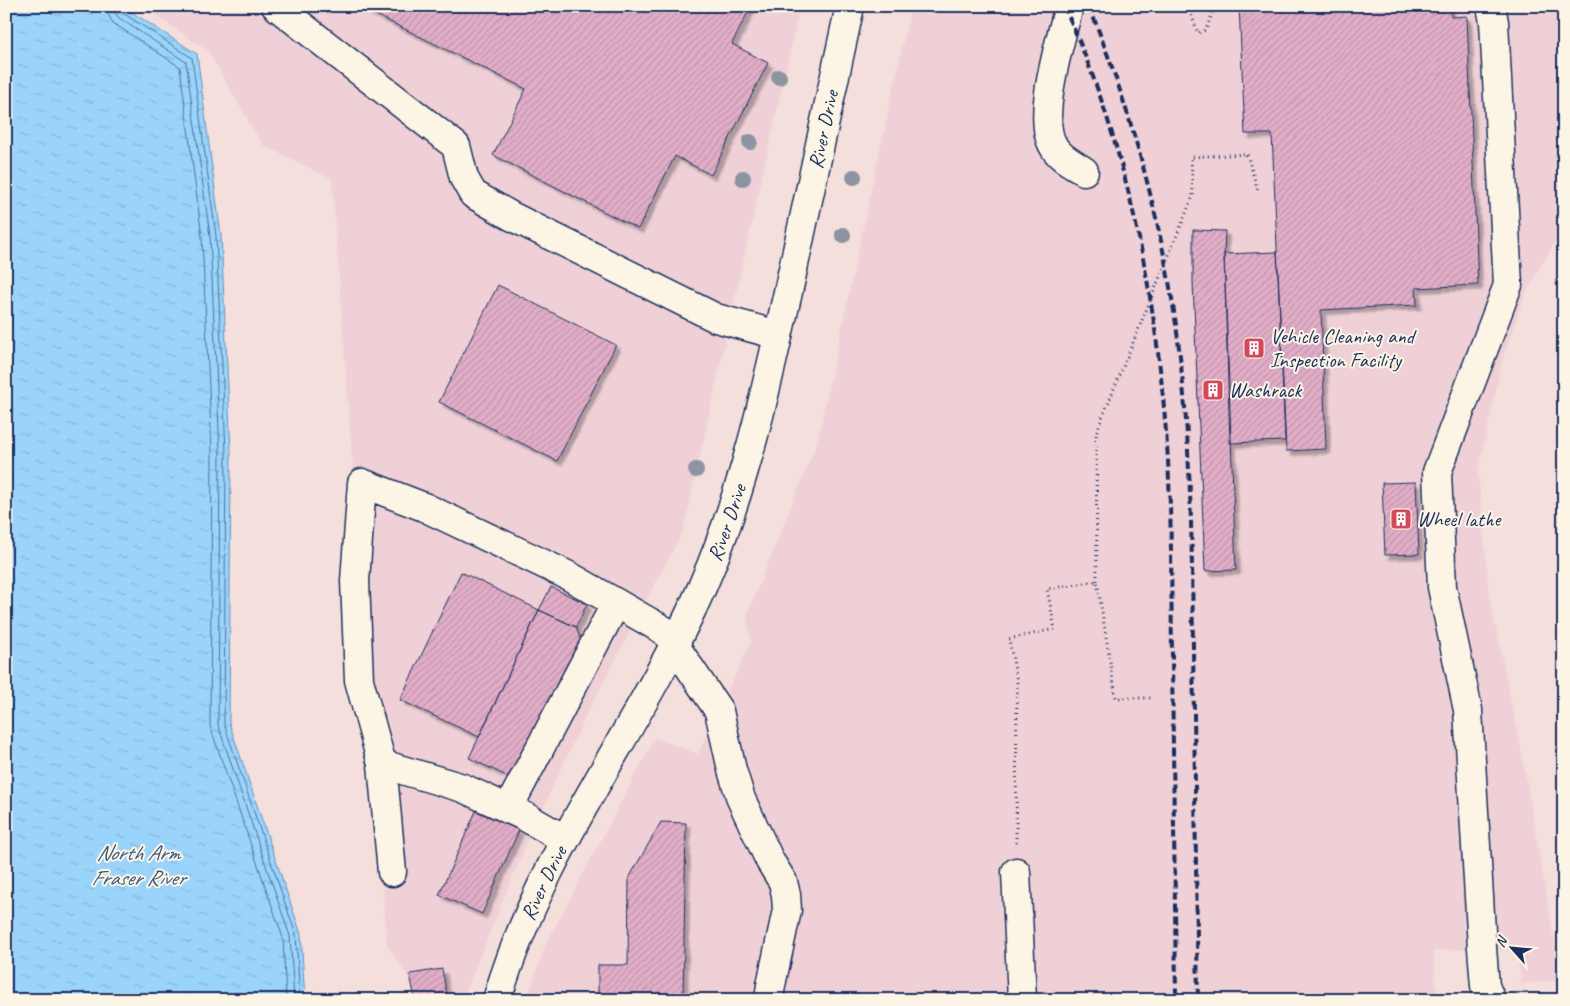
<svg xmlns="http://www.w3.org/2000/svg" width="1570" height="1006" font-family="Caveat,sans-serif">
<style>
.built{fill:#eed0d6}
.water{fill:url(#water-ripples);stroke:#6792bc}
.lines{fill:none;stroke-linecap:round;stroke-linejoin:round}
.shore{stroke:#4e719c;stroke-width:1}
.building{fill:url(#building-hatch);stroke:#1b2f5e;filter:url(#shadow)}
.minor-casing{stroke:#1b2f5e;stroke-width:31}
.path{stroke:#1b2f5e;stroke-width:3;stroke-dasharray:1 4;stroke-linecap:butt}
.minor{stroke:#fcf5e5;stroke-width:28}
.rail{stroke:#1b2f5e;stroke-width:4;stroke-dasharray:8 4;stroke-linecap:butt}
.tree{fill:#8d93a1}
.labels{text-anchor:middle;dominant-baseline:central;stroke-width:4;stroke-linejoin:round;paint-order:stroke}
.street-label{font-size:21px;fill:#1b2f5e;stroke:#fcf5e5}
.poi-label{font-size:21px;fill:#1b2f5e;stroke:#fcf5e5;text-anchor:start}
.water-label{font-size:22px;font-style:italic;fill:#3b5885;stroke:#fcf5e5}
</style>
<defs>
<pattern id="water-ripples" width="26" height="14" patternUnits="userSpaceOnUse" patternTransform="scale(1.25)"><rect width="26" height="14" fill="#9ad4fa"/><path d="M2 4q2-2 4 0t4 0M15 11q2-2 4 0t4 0" fill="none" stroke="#84b6d9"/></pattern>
<pattern id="building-hatch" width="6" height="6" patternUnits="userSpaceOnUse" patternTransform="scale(1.25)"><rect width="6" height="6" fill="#e1adc7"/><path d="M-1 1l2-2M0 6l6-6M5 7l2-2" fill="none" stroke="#c095ad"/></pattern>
<filter id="shadow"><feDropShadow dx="4.5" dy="4.5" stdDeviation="1" flood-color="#0004"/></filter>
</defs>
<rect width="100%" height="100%" fill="#f4dfdc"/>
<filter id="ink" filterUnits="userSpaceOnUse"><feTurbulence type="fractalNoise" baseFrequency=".02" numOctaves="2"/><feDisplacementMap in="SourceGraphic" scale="10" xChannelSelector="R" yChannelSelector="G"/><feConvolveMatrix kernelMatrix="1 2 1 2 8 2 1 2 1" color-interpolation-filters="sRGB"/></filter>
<g filter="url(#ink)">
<path class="built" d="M143 6H800L683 531 587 713 527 842 462 1000H423L387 944 332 179 262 144 208 51Z
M911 6H1564V226L1525 294 1502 361 1478 472 1489 595 1521 749 1561 980 1521 984 1518 950 1482 948 1433 951 1437 1000H527L545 946 655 738 698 754 751 642 747 615 817 443Z"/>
<path class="water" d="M6 6H122L197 54 221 235 231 452 229 723 301 934 305 1000H6Z"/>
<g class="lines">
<path class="shore" d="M107 6 108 14 113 23 180 67 202 237 212 452 210 726 283 938 286 1000
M114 6 115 13 119 18 186 62 210 236 220 452 218 725 290 936 294 1000
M120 6 123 13 192 58 216 236 226 452 224 724 296 935 300 1000"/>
</g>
<path class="building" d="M358 6H751L732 44 768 63 711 175 675 156 638 229 493 155 526 89Z
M1239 6H1450L1451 17 1467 16 1478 285 1416 288 1417 305 1321 310 1326 449 1286 451 1272 134H1245Z
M1193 230 1225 231 1224 254 1236 570 1205 571 1193 282Z
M1277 252 1285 441 1230 443 1224 254Z
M498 285 616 345 557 461 439 402Z
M1416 482 1419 554 1385 555 1382 483Z
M461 572 539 610 479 737 400 700Z
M551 587 587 604 576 627 539 610Z
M539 610 576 627 581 641 515 780 469 758Z
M476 811 519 830 482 914 439 895Z
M661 822 686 823 683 1000H598V965H628L629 878Z
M442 969 448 1000H415L410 974Z"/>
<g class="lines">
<g class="minor-casing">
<g id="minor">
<path d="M276 6 456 146 464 178 473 194 511 216 716 318 778 335"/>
<path d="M1069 6C1061 39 1035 119 1054 147 1060 158 1074 164 1084 171"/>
<path d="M1491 6 1494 22 1508 285 1437 472 1442 587 1468 710 1482 948 1485 986 1491 1000"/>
<path d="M382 764 463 788 524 816 564 839"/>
<path d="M508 809 616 603"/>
<path d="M392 872 382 764 359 680 355 581 362 483 424 507 569 576 665 631 719 711 732 770 741 799 770 861 783 882 786 895 787 910 771 985 769 1000"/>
<path d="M1016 872 1022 1000"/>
<path id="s1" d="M497 1000C541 849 641 727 703 585 745 488 767 386 790 283 810 191 830 98 850 6"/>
</g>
</g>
<path class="path" d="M1143 6 1144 9 1152 6
M1188 6 1198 33 1206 30 1215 6
M1097 581 1096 433 1193 196 1191 157 1247 154 1258 191
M1016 843 1017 681 1009 639 1055 629 1047 589 1097 581 1116 698H1153"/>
<use href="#minor" class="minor"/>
<path class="rail" d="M1064 6C1125 140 1155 286 1166 432 1172 506 1171 581 1172 655 1173 770 1175 885 1176 1000
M1089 6C1129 106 1159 211 1175 318 1191 428 1192 539 1193 651 1195 767 1196 883 1198 1000"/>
</g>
<g class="tree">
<circle cx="779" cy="77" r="8"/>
<circle cx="750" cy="142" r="8"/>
<circle cx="854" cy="177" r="8"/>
<circle cx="743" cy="178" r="8"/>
<circle cx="843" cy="235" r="8"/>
<circle cx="696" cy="470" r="8"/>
</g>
</g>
<defs>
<g id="building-square" transform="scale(1.125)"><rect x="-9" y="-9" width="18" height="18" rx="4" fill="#d1495b" stroke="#fcf5e5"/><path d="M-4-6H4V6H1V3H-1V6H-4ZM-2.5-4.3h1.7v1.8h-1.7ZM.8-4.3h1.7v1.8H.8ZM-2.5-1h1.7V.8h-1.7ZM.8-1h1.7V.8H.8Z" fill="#fff"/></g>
</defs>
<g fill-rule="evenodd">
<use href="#building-square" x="1254" y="348"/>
<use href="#building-square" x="1213" y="390"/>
<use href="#building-square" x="1401" y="519"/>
</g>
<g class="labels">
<g class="street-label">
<text stroke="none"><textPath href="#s1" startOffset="936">River Drive</textPath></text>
<text stroke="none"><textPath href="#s1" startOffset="531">River Drive</textPath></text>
<text stroke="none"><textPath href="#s1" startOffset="126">River Drive</textPath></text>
</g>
<g class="poi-label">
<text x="1270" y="336">Vehicle Cleaning and<tspan x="1270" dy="24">Inspection Facility</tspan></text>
<text x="1229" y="390">Washrack</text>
<text x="1417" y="519">Wheel lathe</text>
</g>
<g class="water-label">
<text x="138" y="853">North Arm<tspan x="138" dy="25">Fraser River</tspan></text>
</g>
</g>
<rect width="1570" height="1006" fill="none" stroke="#fcf5e5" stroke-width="25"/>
<rect x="12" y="12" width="1545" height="981" fill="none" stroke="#1b2f5e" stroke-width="2" filter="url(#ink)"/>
<g transform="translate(1512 948) rotate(297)" stroke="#fcf5e5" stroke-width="4" paint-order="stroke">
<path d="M0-4L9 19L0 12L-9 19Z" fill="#1b2f5e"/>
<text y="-8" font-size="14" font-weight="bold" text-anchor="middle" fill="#1b2f5e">N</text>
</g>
</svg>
